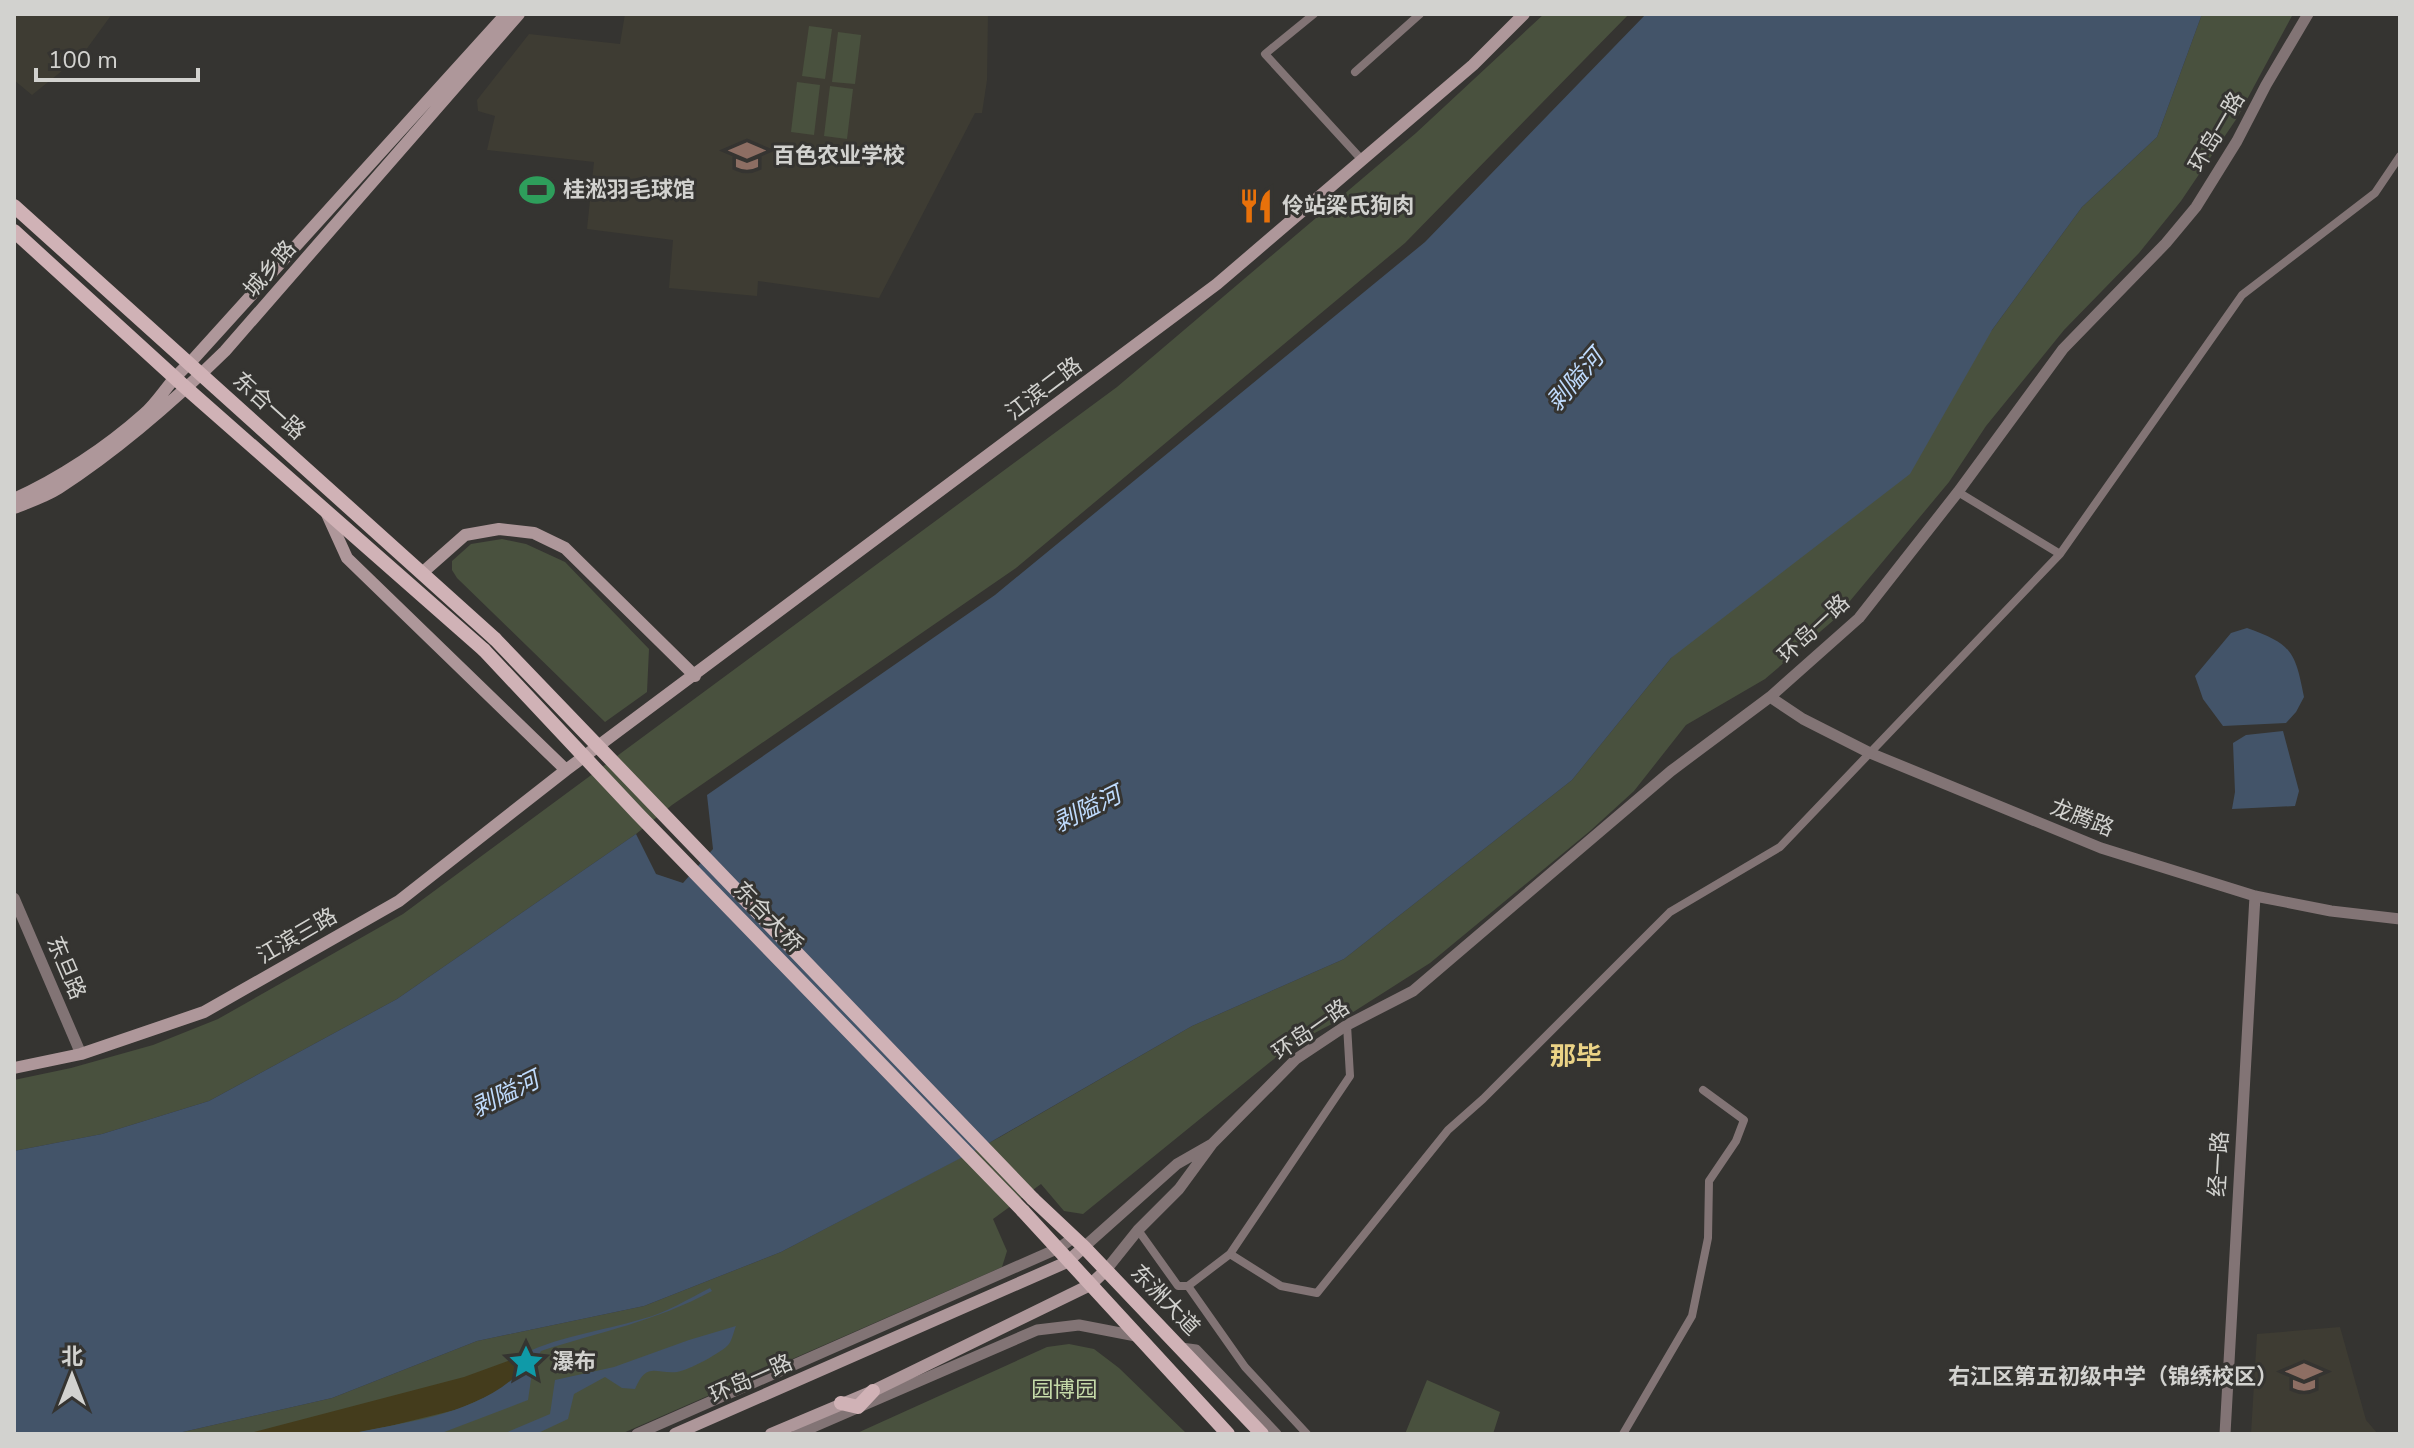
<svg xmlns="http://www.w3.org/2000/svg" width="2414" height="1448" font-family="'Nunito Sans','Noto Sans SC',sans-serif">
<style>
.built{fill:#3e3c33}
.green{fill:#49513e}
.sand{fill:#443c1c}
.water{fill:#435469}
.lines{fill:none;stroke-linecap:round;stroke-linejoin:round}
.minor{stroke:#827475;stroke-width:8}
.tertiary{stroke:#827475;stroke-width:11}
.secondary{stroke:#ae979a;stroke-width:12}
.primary{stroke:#d0b2b6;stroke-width:14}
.primary-bridge{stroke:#d0b2b6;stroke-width:14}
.labels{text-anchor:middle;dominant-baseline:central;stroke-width:6;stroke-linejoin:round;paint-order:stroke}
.street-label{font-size:22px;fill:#d2d2cf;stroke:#353431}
.poi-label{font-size:22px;font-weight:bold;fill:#d2d2cf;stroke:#353431;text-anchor:start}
.park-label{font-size:22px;fill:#c5daa9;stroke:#353431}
.water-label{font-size:24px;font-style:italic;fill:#bfdbfd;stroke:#353431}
.quarter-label{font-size:26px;font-weight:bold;fill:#ebd386;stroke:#353431}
</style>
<rect width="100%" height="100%" fill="#353431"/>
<path class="built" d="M14 14H112L83 54 32 95 14 80Z
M625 14H988L987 80 982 113H975L879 298 758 281 757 296 669 288 673 240 587 229 594 162 487 150 495 116 478 111 477 100 529 34 620 44Z
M2340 1327 2366 1420 2378 1434H2251L2257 1334Z"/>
<path class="green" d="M1544 14H1629L1405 243 1016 568 672 805 636 834 397 999 209 1101 102 1134 14 1151V1080L71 1068 153 1045 218 1019 403 914 1117 387 1416 133Z
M2202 14H2293L2237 118 2181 201 2139 253 2064 330 1986 426 1949 482 1835 619 1765 679 1686 725 1634 791 1590 831 1430 963 1347 1016 1290 1046 1083 1214 1064 1211 1041 1184 993 1219 1007 1251 1002 1267 621 1434H174L332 1398 477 1341 644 1306 781 1252 1000 1137 1192 1026 1344 959 1572 780 1671 658 1992 330 2082 207 2157 137Z
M809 26 832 29 825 79 802 76Z
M838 32 861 35 855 84 832 82Z
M797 82 820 85 814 135 791 132Z
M830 86 853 89 847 139 824 136Z
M502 539 526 544 565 562 649 649 647 692 605 722 457 578 452 570V561L471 544Z
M1069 1344 1094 1349 1119 1368 1187 1434H855L1047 1347Z
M1427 1380 1500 1412 1493 1434H1405Z"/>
<path class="sand" d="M516 1358 517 1375 501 1390 459 1409 390 1426 350 1434H246L464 1377Z"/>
<path class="water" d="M1646 14H2202L2157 137 2082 207 1992 330 1910 474 1671 658 1572 780 1344 959 1192 1026 982 1147 781 1252 644 1306 477 1341 332 1398 174 1434H14V1151L102 1134 209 1101 397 999 636 834 656 874 683 883 713 849 707 795 995 595 1425 242Z
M2247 628C2291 644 2295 650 2304 697L2296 712 2286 723 2223 726 2203 699 2195 676 2231 633Z
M2283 731 2299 791 2295 806 2232 809 2235 792 2233 743 2246 735Z
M710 1288 712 1291C654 1322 602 1331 541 1351L533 1366 528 1400 439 1434H350C406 1422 474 1415 517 1375L516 1358C555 1336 600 1332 642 1319 666 1313 688 1299 710 1288Z
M736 1326C734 1331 732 1340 729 1344 723 1352 687 1371 677 1372 655 1374 647 1361 635 1389L622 1388 605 1377 574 1394 568 1419 536 1434H503L550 1414 555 1380 614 1367 689 1340Z"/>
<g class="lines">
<path class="minor" d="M1314 14 1265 54 1362 160
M1355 72 1420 14
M1958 492 2060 554 2242 295 2375 193 2400 156
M1138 1230 1178 1286H1188L1230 1254 1281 1286 1317 1293 1448 1130 1483 1099 1670 912 1780 847 2060 554
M1230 1254 1350 1076 1347 1025
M1188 1286 1245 1367 1307 1434
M1623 1434 1692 1316 1708 1238 1709 1181 1736 1141 1744 1120 1703 1090"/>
<path class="tertiary" d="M1770 697 1803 719 1870 753 2101 848 2255 896 2331 911 2400 919
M14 898 81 1054
M1212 1144 1296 1059 1347 1025 1413 991 1671 771 1770 697 1859 618 1958 492 2063 349 2166 243 2196 207 2237 141 2266 85 2308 14
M1084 1247 1177 1164 1212 1144 1179 1189 1138 1230 1106 1270
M1181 1348 1196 1350 1276 1434
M637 1434 1059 1248 1073 1238
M797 1434 1037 1330 1079 1325 1136 1336
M2225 1434 2255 896"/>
<path class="secondary" d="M14 499C59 479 107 447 144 414 161 399 170 379 189 364L506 14
M14 508C29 502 45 497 59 488 119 449 174 401 225 351L519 14
M327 514 347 558 566 770
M422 573 465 535 499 529 534 533 565 548 695 676
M14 1068 81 1054 204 1012 399 901 566 770 1217 284 1473 65 1524 14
M675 1434 1067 1262 1084 1247
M771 1434 873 1391 1090 1285 1106 1270"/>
<path class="primary" d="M14 206 495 639
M14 231 185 387 484 650
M1033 1199 1084 1247 1262 1434
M1023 1211 1228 1434
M841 1403 858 1407 873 1391"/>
<path class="primary-bridge" d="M495 639 1033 1199
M484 650 638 814 1023 1211"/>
</g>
<defs>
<g id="school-bare" transform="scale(2.76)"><path d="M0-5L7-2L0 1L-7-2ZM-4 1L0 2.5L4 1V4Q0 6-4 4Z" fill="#8d6e63" stroke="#353431" stroke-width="2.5" paint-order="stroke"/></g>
<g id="stadium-bare" transform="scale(2.76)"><path d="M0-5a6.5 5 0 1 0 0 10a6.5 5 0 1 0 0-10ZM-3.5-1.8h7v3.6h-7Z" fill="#2e9e5b" stroke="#353431" stroke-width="2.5" paint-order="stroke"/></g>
<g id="restaurant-bare" transform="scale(2.76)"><path d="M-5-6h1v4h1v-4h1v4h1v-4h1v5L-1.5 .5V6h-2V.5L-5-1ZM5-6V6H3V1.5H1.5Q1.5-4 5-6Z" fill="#e8710a" stroke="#353431" stroke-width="2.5" paint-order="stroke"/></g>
<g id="sight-bare" transform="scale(2.76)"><path d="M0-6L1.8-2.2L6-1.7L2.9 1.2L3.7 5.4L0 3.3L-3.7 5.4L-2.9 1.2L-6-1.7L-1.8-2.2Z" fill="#0f9aa8" stroke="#353431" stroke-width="2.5" paint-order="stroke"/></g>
</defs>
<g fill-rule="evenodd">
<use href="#school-bare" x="747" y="156"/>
<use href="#stadium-bare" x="537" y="190"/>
<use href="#restaurant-bare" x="1256" y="206"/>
<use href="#sight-bare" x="526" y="1362"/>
<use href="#school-bare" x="2304" y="1377"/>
</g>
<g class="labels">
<g class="street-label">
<text transform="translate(2217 132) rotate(-60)">环岛一路</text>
<text transform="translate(270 269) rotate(-49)">城乡路</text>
<text transform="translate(1044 389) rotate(-37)">江滨二路</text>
<text transform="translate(269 406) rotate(42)">东合一路</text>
<text transform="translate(1814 629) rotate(-43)">环岛一路</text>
<text transform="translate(2082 818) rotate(21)">龙腾路</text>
<text transform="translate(768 917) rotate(46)">东合大桥</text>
<text transform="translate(297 936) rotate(-30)">江滨三路</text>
<text transform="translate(66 968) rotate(67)">东旦路</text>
<text transform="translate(1311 1030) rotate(-35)">环岛一路</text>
<text transform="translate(2219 1164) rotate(-87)">经一路</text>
<text transform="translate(1165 1300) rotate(46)">东洲大道</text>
<text transform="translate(751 1379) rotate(-24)">环岛一路</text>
</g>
<g class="poi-label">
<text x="773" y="156">百色农业学校</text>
<text x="563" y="190">桂淞羽毛球馆</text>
<text x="1282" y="206">伶站梁氏狗肉</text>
<text x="552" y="1362">瀑布</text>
<text x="2278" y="1377" text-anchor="end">右江区第五初级中学（锦绣校区）</text>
</g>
<g class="park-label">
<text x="1064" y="1390">园博园</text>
</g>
<g class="water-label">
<text transform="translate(1575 380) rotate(-49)">剥隘河</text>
<text transform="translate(1087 809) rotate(-26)">剥隘河</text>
<text transform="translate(505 1094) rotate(-26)">剥隘河</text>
</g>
<g class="quarter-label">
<text x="1576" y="1056">那毕</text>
</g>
</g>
<rect width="2414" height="1448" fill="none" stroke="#d2d2cf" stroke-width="32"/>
<g transform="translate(72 1376)" stroke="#353431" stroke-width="6" paint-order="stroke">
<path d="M0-6L14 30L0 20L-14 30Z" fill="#d2d2cf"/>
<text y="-12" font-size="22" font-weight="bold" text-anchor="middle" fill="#d2d2cf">北</text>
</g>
<path d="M36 68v12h162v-12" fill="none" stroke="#d2d2cf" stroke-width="4"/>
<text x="48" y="68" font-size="24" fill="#d2d2cf" stroke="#353431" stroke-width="6" paint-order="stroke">100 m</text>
</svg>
